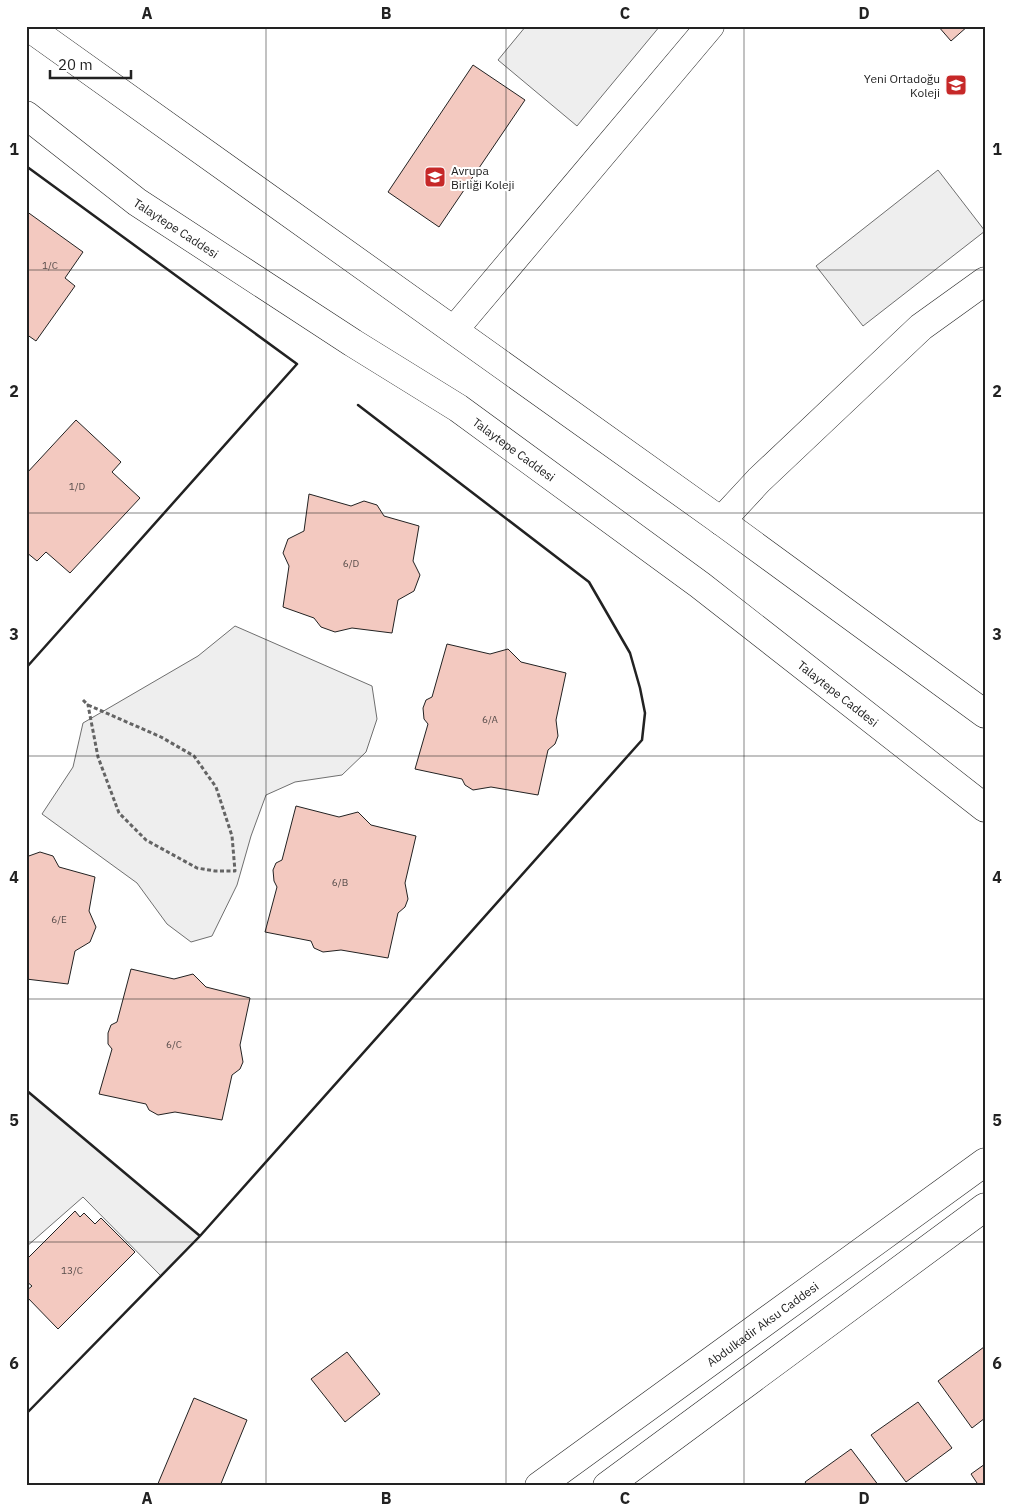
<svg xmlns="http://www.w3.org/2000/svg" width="1011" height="1512" font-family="'IBM Plex Sans',sans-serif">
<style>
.green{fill:#eee;stroke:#6f6f6f}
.building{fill:#f3c9c0;stroke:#222}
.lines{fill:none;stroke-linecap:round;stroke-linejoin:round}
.minor-casing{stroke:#222;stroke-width:29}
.major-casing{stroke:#222;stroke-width:29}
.path{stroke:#646464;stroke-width:3;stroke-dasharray:4 2.5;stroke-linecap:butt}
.minor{stroke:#fff;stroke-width:28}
.major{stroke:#fff;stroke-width:28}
.wall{stroke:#222;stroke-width:2.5}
.grid{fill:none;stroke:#222;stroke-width:1;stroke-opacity:0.55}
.labels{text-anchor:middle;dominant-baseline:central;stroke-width:4;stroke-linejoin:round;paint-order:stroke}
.number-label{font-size:10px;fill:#564c4a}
.poi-label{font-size:12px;fill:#222;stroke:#fff;text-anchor:end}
.street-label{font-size:12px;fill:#222;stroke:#fff}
.neatline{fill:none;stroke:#222;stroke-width:2}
.grid-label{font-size:16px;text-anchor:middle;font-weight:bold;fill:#222}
</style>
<rect width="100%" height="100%" fill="#fff"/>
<path class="green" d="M526 26H660L577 126 498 60Z
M938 170 985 231 863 326 816 266Z
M235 626 372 686 377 719 366 752 342 775 295 782 266 795 251 836 237 885 212 936 191 942 167 924 137 883 42 814 73 767 83 723 198 656Z
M26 1090 200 1236 161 1276 83 1197 26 1247Z"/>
<path class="building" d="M938 26H968L951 41Z
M473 65 525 100 439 227 388 192Z
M26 211 83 252 65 278 75 286 36 341 26 334Z
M76 420 121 462 112 472 140 498 70 573 46 552 37 561 26 552V474Z
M309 494 351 506 364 501 377 505 384 516 419 526 413 561 420 575 414 591 398 600 392 633 352 628 335 632 321 627 314 618 283 607 289 566 283 553 288 539 304 531Z
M447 644 490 654 508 649 521 662 566 673 556 720 558 736 555 744 548 750 538 795 491 787 473 790 465 785 462 779 415 769 428 724 424 719 423 708 426 700 432 697Z
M296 806 339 817 358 812 371 825 416 836 405 883 408 899 405 907 398 913 388 958 341 950 323 952 314 948 311 941 265 932 277 887 274 881 273 870 276 863 282 860Z
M40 852 53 856 59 867 95 877 89 911 96 927 90 942 75 951 68 984 26 979V857Z
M131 969 174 979 193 974 206 987 250 998 240 1045 243 1062 240 1069 232 1075 222 1120 175 1112 158 1115 149 1110 146 1104 99 1094 112 1049 108 1044V1033L111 1025 117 1022Z
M75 1211 80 1217 84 1213 95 1224 101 1218 135 1252 58 1329 26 1296V1291L32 1286 26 1281V1260Z
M984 1347 985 1418 972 1428 938 1381Z
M347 1352 380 1394 345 1422 311 1379Z
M194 1398 247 1420 220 1486H157Z
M918 1402 952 1448 906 1482 871 1435Z
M851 1449 879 1486H808L805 1482Z
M985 1464V1486H979L971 1474Z"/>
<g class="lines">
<g class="minor-casing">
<path id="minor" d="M454 330 710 26
M721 521 759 480 921 327 985 281"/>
</g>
<g class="major-casing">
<g id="major">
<path d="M27 26 721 521 985 714"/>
<path id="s1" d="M26 115 137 202 353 343 458 408 700 585 985 808"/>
<path id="s2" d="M539 1486 985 1162"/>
<path d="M607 1486 985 1207"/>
</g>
</g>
<path class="path" d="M83 700 88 705
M88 705 161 737 194 756 216 787 232 836 235 871H215L197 868 146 840 119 813 98 757Z"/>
<use href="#minor" class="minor"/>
<use href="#major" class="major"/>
<path class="wall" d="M26 166 297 364 26 668
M26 1090 200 1236 642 740 645 713 640 688 630 653 589 582 358 405
M26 1414 200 1236"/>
</g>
<path class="grid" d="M266 26V1486M506 26V1486M744 26V1486M26 270H985M26 513H985M26 756H985M26 999H985M26 1242H985"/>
<defs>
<g id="school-square" transform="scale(1.125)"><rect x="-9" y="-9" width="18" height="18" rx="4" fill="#c62828" stroke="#fff"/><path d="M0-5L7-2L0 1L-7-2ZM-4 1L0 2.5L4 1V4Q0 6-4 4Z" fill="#fff"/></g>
</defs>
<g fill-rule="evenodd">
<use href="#school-square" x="956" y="85"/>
<use href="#school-square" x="435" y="177"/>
</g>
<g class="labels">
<g class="number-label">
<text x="50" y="265">1/C</text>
<text x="77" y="486">1/D</text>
<text x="351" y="563">6/D</text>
<text x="490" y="719">6/A</text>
<text x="340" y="882">6/B</text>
<text x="59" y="919">6/E</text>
<text x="174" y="1044">6/C</text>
<text x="72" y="1270">13/C</text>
</g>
<g class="poi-label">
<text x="940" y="78">Yeni Ortadoğu<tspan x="940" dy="14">Koleji</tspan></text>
<text x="451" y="170" text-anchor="start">Avrupa<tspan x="451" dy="14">Birliği Koleji</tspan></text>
</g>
<g class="street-label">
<text stroke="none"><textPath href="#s1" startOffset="188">Talaytepe Caddesi</textPath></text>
<text stroke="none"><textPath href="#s1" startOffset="592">Talaytepe Caddesi</textPath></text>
<text stroke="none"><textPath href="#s1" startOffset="998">Talaytepe Caddesi</textPath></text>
<text stroke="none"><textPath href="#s2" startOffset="276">Abdulkadir Aksu Caddesi</textPath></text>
</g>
</g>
<rect width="1011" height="1512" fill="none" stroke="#ffffff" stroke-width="55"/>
<path d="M50 70v8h81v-8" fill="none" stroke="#222222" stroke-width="2.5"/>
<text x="58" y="70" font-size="15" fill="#222222" stroke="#ffffff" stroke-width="4" paint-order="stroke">20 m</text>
<rect x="28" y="28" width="956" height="1456" class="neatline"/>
<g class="grid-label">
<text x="147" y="19">A</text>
<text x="386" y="19">B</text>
<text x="625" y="19">C</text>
<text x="864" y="19">D</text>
<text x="14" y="155">1</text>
<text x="997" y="155">1</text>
<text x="14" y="397">2</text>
<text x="997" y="397">2</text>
<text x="14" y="640">3</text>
<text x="997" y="640">3</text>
<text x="14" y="883">4</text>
<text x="997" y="883">4</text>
<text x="14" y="1126">5</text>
<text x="997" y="1126">5</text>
<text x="14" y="1369">6</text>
<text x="997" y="1369">6</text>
<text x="147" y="1504">A</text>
<text x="386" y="1504">B</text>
<text x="625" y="1504">C</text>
<text x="864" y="1504">D</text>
</g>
</svg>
